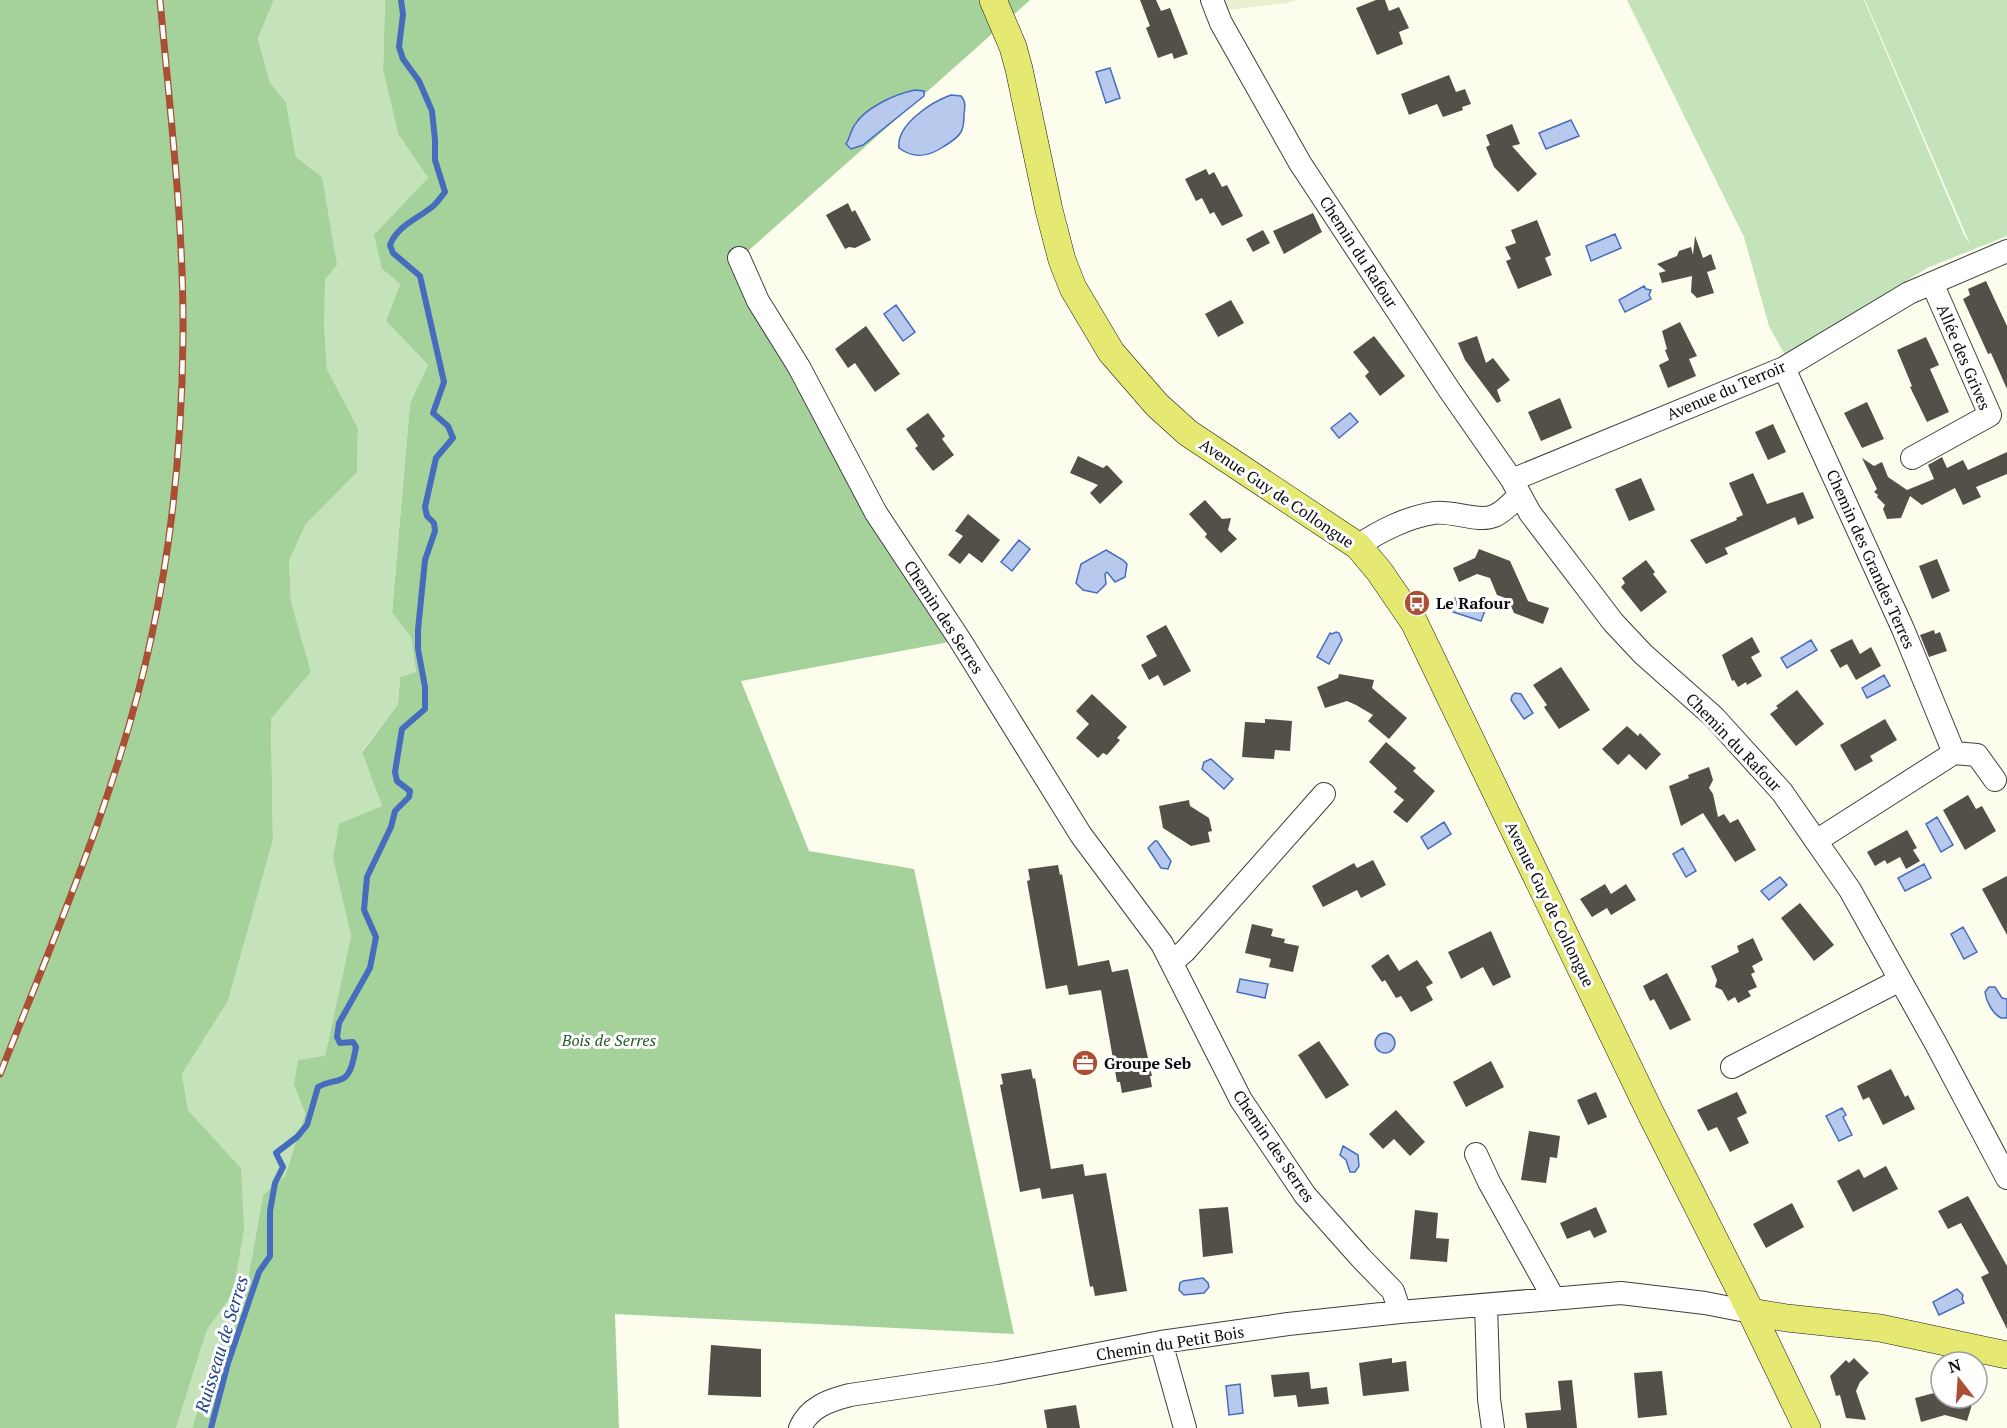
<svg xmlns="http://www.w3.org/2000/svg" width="2007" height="1428" font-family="'PT Serif',serif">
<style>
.farmland{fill:#eaf0cf}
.green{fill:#c4e3ba}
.forest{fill:#a5d29b}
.water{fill:#b7caee;stroke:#466dbd;stroke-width:1.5}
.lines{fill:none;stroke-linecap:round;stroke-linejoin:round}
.stream{stroke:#466dbd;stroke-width:6}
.building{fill:#535049}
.minor-casing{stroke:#3f3f3f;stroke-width:24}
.major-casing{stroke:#1d1d1d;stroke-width:28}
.minor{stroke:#fff;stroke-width:22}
.major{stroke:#e5e871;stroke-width:27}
.rail-casing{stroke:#ab4f34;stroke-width:7}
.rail{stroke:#fff;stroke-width:4.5;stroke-dasharray:14;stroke-linecap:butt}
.labels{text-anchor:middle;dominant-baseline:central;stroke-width:6;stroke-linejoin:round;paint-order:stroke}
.street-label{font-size:16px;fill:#0c0c0c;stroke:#fff}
.poi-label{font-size:16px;font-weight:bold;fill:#0c0c0c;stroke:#fff;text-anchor:start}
.park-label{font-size:16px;font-style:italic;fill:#245b27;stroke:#fff}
.water-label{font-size:18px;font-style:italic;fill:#24438e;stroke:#fff}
</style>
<rect width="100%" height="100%" fill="#fcfdec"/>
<path class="farmland" d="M1224 0H1296L1288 3 1228 10Z"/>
<path class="green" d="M274 0H385L383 70 398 134 428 178 382 269 400 284 386 321 428 365 410 403 392 611 411 637 416 672 400 677 398 704 362 751 382 806 333 859 351 936 325 1056 294 1085 305 1114 285 1176 263 1195 244 1301 220 1342 192 1428H176L207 1330 233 1293 241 1168 188 1110 182 1074 228 1001 273 840 271 719 311 672 291 601 289 561 306 524 357 471 358 428 327 369 324 323 322 177 296 157 286 102 270 83 258 37Z
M1627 0H1864L1964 235 1970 244 1865 0H2007V236L1927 268 1786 357 1769 326 1744 237Z"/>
<path class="forest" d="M0 0H274L258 38 270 83 286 102 296 157 322 177 337 265 325 279 324 323 327 369 358 428 357 472 306 524 289 561 291 601 311 672 271 719 273 840 228 1001 182 1074 188 1110 241 1168 244 1229 233 1293 207 1330 176 1428H0Z
M385 0H1030L739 259 960 640 741 681 809 851 914 869 1014 1334 615 1314 619 1428H192L220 1342 244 1301 263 1195 285 1176 305 1114 294 1085 298 1060 325 1056 351 936 333 859 339 824 382 806 362 752 398 704 400 677 416 672 411 637 392 612 410 403 428 365 386 321 400 284 382 269 374 235 428 178 398 134 383 70Z"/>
<path class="water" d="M1110 68 1120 98 1106 103 1096 72Z
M915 90 924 91V96L863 145 851 149 846 144C850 138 850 132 854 126 864 108 895 94 915 90Z
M951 95 961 96C966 101 965 107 964 114 964 119 964 127 961 132 957 139 949 143 943 147 928 157 914 159 899 148 896 125 931 102 951 95Z
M1571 120 1579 136 1546 149 1539 133Z
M1615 234 1621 248 1591 261 1586 246Z
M1644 286 1646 289 1651 290 1649 295 1651 299 1625 312 1619 300Z
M896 305 915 332 903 341 884 314Z
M1350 413 1358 422 1339 438 1331 428Z
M1019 540 1030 549 1012 571 1001 562Z
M1106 550 1123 560 1127 564 1125 577 1115 582 1107 572 1105 574 1106 584 1097 593 1083 590 1076 583 1081 564Z
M1461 596 1463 599 1486 608 1481 621 1453 612 1457 602 1455 598Z
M1336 632 1339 633 1342 640 1329 664 1317 657 1330 633 1332 634Z
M1811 640 1817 650 1787 668 1781 658Z
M1884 675 1890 686 1867 698 1862 688Z
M1515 693 1521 694 1533 713 1524 719 1511 700 1512 696Z
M1211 759 1233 779 1224 789 1202 769 1204 762Z
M1937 817 1953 845 1941 852 1926 824Z
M1444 822 1451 834 1428 849 1421 837Z
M1155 841H1157L1171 861 1168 869 1161 868 1148 848Z
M1683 848 1696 871 1686 877 1673 854Z
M1924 864 1931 878 1905 891 1898 878Z
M1780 877 1787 885 1769 900 1761 891Z
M1963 927 1977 952 1964 959 1951 934Z
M1240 979 1268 984 1265 998 1237 992Z
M1989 987H1995L2002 998 2007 999V1018H2001C1992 1013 1986 1001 1985 992Z
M1375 1043a10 10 0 1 1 20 0a10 10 0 1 1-20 0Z
M1842 1108 1846 1115 1843 1117 1852 1135 1839 1141 1826 1116Z
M1343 1146 1358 1155 1359 1166 1355 1172H1350L1346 1160 1340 1155Z
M1203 1278 1208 1283 1209 1287 1204 1293 1184 1295 1179 1290 1180 1283 1183 1281Z
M1957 1289 1963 1295 1962 1299 1964 1303 1939 1315 1933 1302Z
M1240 1384 1243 1413 1229 1415 1226 1386Z"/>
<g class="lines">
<path class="stream" d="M211 1428 228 1363 259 1272 270 1256V1211L275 1183 283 1167 276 1153 297 1137 307 1125 318 1087C328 1081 333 1083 342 1079 352 1075 354 1056 356 1047L353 1042 340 1043 337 1037 339 1023 370 968 376 937 364 910 367 877 391 827 395 811 409 797 410 791 397 781 395 772 402 729 425 709V687L418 649V630L425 560 435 531 434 523 427 516 425 507 436 458 453 438 448 426 433 413 444 382 420 276 393 253 390 245C397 226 417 219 432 207 437 203 441 197 445 192L435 160V140L432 111 419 81 403 59 399 47 403 14 401 0"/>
</g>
<path class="building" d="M1140 0H1156L1161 11 1170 8 1188 54 1174 59 1172 53 1158 58 1146 28 1150 26Z
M1376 0H1385L1389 11 1399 7 1409 28 1399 32 1403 44 1377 55 1356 8Z
M1449 75 1456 92 1465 89 1471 104 1462 107 1463 110 1443 117 1437 104 1409 115 1401 94Z
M1512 124 1520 144 1512 146 1537 174 1518 192 1494 167 1486 147 1490 145 1486 135Z
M1206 169 1209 175 1214 172 1222 187 1227 185 1243 216 1222 226 1214 212 1210 214 1202 198 1196 201 1185 179Z
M848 203 852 212 855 210 871 240 855 248 849 247 845 249 826 215Z
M1313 213 1322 232 1284 254 1273 231Z
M1537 220 1551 255 1545 258 1552 275 1518 289 1506 261 1511 259 1505 247 1516 243 1511 230Z
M1263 230 1270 243 1253 252 1246 239Z
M1695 236 1703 258 1711 254 1716 269 1707 272 1714 293 1697 298 1691 292 1692 276 1662 283 1659 273 1666 271 1657 264 1677 256 1679 251 1691 247 1693 255Z
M1986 281 2007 326V389L1991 353 1988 354 1963 299 1970 295 1968 289Z
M1231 300 1244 323 1218 337 1205 314Z
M1680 322 1697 356 1689 359 1696 376 1668 388 1659 365 1669 360 1665 350 1667 349 1662 331Z
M866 326 900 374 875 392 855 363 848 368 835 349Z
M1374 336 1405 376 1380 396 1365 376 1369 372 1353 352Z
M1477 336 1486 363 1493 358 1510 380 1497 390 1501 401 1497 403 1465 360 1458 343Z
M1926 337 1939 365 1930 369 1949 412 1927 422 1910 387 1912 386 1897 350Z
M1560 398 1572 428 1541 441 1528 412Z
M1867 402 1884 439 1862 448 1844 413Z
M928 413 945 436 942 439 954 455 933 471 915 448 918 446 906 429Z
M1773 424 1786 452 1768 460 1755 432Z
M2007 452V474L1976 487 1981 497 1963 505 1955 488 1922 505 1910 496 1901 518 1887 519 1883 509 1885 505 1877 497 1878 495 1874 492 1877 489 1862 458 1874 466 1882 462 1888 477 1907 490 1934 479 1928 465 1942 457 1947 468 1963 460 1968 470Z
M1078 456 1103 468 1107 465 1123 482 1100 504 1090 493 1098 485 1070 473Z
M1753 473 1767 504 1803 492 1814 518 1798 525 1795 517 1725 548 1728 554 1706 564 1690 540 1737 520 1736 518 1743 515 1729 483Z
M1641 478 1655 510 1629 521 1615 489Z
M1205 500 1222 519 1231 518 1228 530 1237 539 1221 553 1205 537 1207 534 1189 514Z
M968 514 1000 540 982 563 969 553 960 564 948 555 963 536 955 531Z
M1479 549 1510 561 1528 601 1549 608 1543 624 1514 613 1508 599 1497 595 1490 578 1477 574 1459 582 1453 568 1475 558Z
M1937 559 1950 591 1932 599 1919 566Z
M1646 560 1655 572 1653 574 1667 592 1641 612 1621 587 1625 583 1622 578Z
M1166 625 1191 671 1164 686 1158 675 1149 680 1141 665 1157 656 1146 636Z
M1934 630 1935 634 1940 632 1947 651 1929 657 1920 635Z
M1752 637 1760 652 1751 657 1762 676 1747 685 1746 682 1738 687 1734 680 1732 681 1722 655Z
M1852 639 1860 654 1871 647 1881 666 1856 680 1847 664 1840 668 1830 650Z
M1561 667 1590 710 1559 729 1544 707 1547 705 1533 685Z
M1339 674 1374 680 1372 688 1407 718 1389 739 1368 721 1373 715 1356 705 1347 701 1325 708 1317 687 1338 678Z
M1797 690 1824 724 1796 746 1770 714 1778 708 1776 706Z
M1092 694 1127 727 1117 738 1120 740 1107 755 1103 753 1098 758 1076 738 1089 724 1076 711Z
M1265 719 1292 721 1290 751 1275 750 1274 759 1242 757 1245 722 1265 723Z
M1885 719 1897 740 1870 756 1873 761 1855 771 1840 745Z
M1627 726 1638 736 1640 733 1661 754 1646 770 1629 754 1618 765 1602 749Z
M1386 742 1416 768 1413 771 1435 791 1407 823 1393 812 1404 800 1394 792 1397 788 1369 762Z
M1709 767 1713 780 1709 788 1713 794 1718 817 1724 814 1730 823 1738 819 1756 850 1735 862 1703 813 1681 826 1669 786 1689 778 1688 775Z
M1968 795 1976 809 1982 806 1996 831 1965 850 1943 810Z
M1189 800 1190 806 1209 818 1212 831 1208 832 1210 842 1191 846 1163 828 1159 806Z
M1907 830 1917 848 1913 850 1920 861 1906 869 1900 857 1887 864 1885 860 1875 866 1867 852Z
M1373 860 1386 885 1361 898 1357 890 1323 907 1312 886 1354 863 1357 868Z
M1058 865 1060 875 1062 874 1078 966 1109 960 1112 972 1128 969 1152 1076H1150L1152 1087 1122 1093 1120 1082H1117L1101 990 1069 995 1067 985 1046 989 1027 881 1030 880 1028 869Z
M2007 876V935L1982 889Z
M1605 884 1611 894 1626 884 1636 900 1611 915 1607 908 1592 917 1580 899Z
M1800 903 1834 945 1814 961 1781 918Z
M1252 924 1273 929 1271 936 1285 939 1284 943 1299 946 1293 972 1269 967 1271 959 1245 953Z
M1491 931 1511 977 1493 986 1483 967 1461 979 1448 952Z
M1753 938 1763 960 1752 966 1755 972 1751 974 1757 987 1748 991 1751 996 1738 1003 1735 997 1728 1001 1722 990 1715 987 1717 980 1711 966 1739 952 1737 946Z
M1388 954 1399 971 1417 960 1433 983 1426 987 1433 1000 1411 1012 1401 996 1396 998 1385 980 1382 982 1371 966Z
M1667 973 1691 1020 1670 1030 1654 999 1650 1001 1643 986Z
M1319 1041 1349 1085 1326 1099 1298 1055Z
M1491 1061 1504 1087 1466 1107 1453 1082Z
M1031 1069 1033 1079 1035 1078 1051 1169 1083 1164 1085 1176 1106 1173 1127 1291 1095 1296 1093 1286 1090 1287 1073 1194 1042 1199 1040 1188 1020 1192 1000 1085 1003 1084 1001 1074Z
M1891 1069 1905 1097 1908 1095 1915 1109 1883 1125 1869 1097 1863 1100 1857 1086Z
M1596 1092 1607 1117 1588 1125 1577 1100Z
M1737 1092 1747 1113 1737 1118 1749 1143 1730 1152 1717 1127 1708 1131 1697 1110Z
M1396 1110 1425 1142 1410 1156 1394 1139 1383 1149 1369 1134Z
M1529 1131 1560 1136 1557 1158 1550 1157 1546 1183 1521 1180Z
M1886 1166 1898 1189 1853 1212 1837 1181 1859 1169 1864 1178Z
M1968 1196 2007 1266V1329L1981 1277 1989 1273 1961 1223 1948 1229 1938 1211Z
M1792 1203 1804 1227 1766 1248 1753 1224Z
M1228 1207 1233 1253 1203 1257 1199 1209Z
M1596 1207 1607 1232 1594 1238 1590 1230 1567 1239 1560 1223Z
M1415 1210 1438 1213 1436 1238 1449 1239 1447 1262 1410 1259Z
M711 1345 761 1349V1397L708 1395Z
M1392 1358V1363L1406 1361 1409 1391 1363 1396 1359 1363Z
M1854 1358 1869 1373 1860 1382 1856 1391 1866 1420 1846 1418 1840 1395 1836 1396 1830 1376 1846 1360 1849 1363Z
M1662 1371 1667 1415 1638 1418 1634 1373Z
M1309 1372 1311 1389 1327 1387 1329 1404 1298 1407 1296 1395 1274 1397 1271 1375Z
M1572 1380 1577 1428H1527L1525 1413 1561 1410 1558 1381Z
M1938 1392 1941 1393V1398H1974L1967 1421 1945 1415 1921 1422 1915 1398Z
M1076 1405 1080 1428H1047L1044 1410Z"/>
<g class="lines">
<g class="minor-casing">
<path id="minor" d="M1212 0 1221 23 1300 163 1450 391 1512 480 1530 513 1613 622 1643 654 1714 717 1782 792 1850 890 1936 1044 2007 1178
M739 258 758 301 799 367 876 513 960 640 1081 835 1162 944 1241 1100 1305 1195 1361 1258 1393 1291 1400 1312
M1784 368 1903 629 1954 753 1816 841
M1912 458 1990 415 1932 283
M1512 480 1784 368 1909 293 2007 251
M1358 546C1379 531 1408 517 1434 513 1452 510 1478 523 1494 516 1504 512 1511 503 1519 496
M1954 753 1977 755 1995 780
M1172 962 1185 951 1324 794
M1732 1067 1900 980
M1476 1154 1489 1182 1554 1299
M1486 1305 1489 1399 1493 1428
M1161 1342 1185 1428
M800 1428C809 1407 830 1400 850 1395L997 1373 1161 1342 1288 1324 1400 1312 1621 1293 1705 1303 1751 1312"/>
</g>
<g class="major-casing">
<path id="major" d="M993 0 1013 47 1019 69 1049 210 1062 260 1073 288 1111 352 1157 405 1188 433 1358 546 1379 571 1414 622 1651 1114 1751 1312 1807 1428
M1751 1312 1787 1318 1880 1328 2007 1355"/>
</g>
<use href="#minor" class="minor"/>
<use href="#major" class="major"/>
<g class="rail-casing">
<path id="rail" d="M0 1074C57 930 120 787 152 634 173 537 182 437 183 337 184 225 170 112 160 0"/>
</g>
<use href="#rail" class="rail"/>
</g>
<defs>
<g id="bus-disc" transform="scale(1.35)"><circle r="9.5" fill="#ab4f34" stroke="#fff"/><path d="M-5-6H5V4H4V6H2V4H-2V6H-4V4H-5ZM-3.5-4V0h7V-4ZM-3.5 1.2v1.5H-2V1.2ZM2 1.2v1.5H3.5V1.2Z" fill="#fff"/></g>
<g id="office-disc" transform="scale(1.35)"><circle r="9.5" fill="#ab4f34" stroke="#fff"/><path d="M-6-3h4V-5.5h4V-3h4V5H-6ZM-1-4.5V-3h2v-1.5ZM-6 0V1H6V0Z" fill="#fff"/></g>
</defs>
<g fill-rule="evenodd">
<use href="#bus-disc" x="1417" y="603"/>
<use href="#office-disc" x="1085" y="1063"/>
</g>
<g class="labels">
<g class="street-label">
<text transform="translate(1359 252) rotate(57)">Chemin du Rafour</text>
<text transform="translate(1964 357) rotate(67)">Allée des Grives</text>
<text transform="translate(1726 390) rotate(-23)">Avenue du Terroir</text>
<text transform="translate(1277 493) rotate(34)">Avenue Guy de Collongue</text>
<text transform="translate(1871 559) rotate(66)">Chemin des Grandes Terres</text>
<text transform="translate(944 617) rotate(57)">Chemin des Serres</text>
<text transform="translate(1734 742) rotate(46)">Chemin du Rafour</text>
<text transform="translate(1550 904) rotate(64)">Avenue Guy de Collongue</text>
<text transform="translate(1274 1146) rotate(56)">Chemin des Serres</text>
<text transform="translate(1170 1343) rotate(-9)">Chemin du Petit Bois</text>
</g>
<g class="poi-label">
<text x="1436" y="603">Le Rafour</text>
<text x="1104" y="1063">Groupe Seb</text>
</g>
<g class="park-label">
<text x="609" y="1040">Bois de Serres</text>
</g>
<g class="water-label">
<text transform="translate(221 1344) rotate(-73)">Ruisseau de Serres</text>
</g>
</g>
<g transform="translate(1959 1380) rotate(343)"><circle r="28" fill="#ffffff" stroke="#9e9e9e" stroke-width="1.5"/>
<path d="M0-4.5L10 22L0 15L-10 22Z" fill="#ab4f34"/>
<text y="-9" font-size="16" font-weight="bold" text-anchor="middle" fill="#0c0c0c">N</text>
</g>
</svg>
